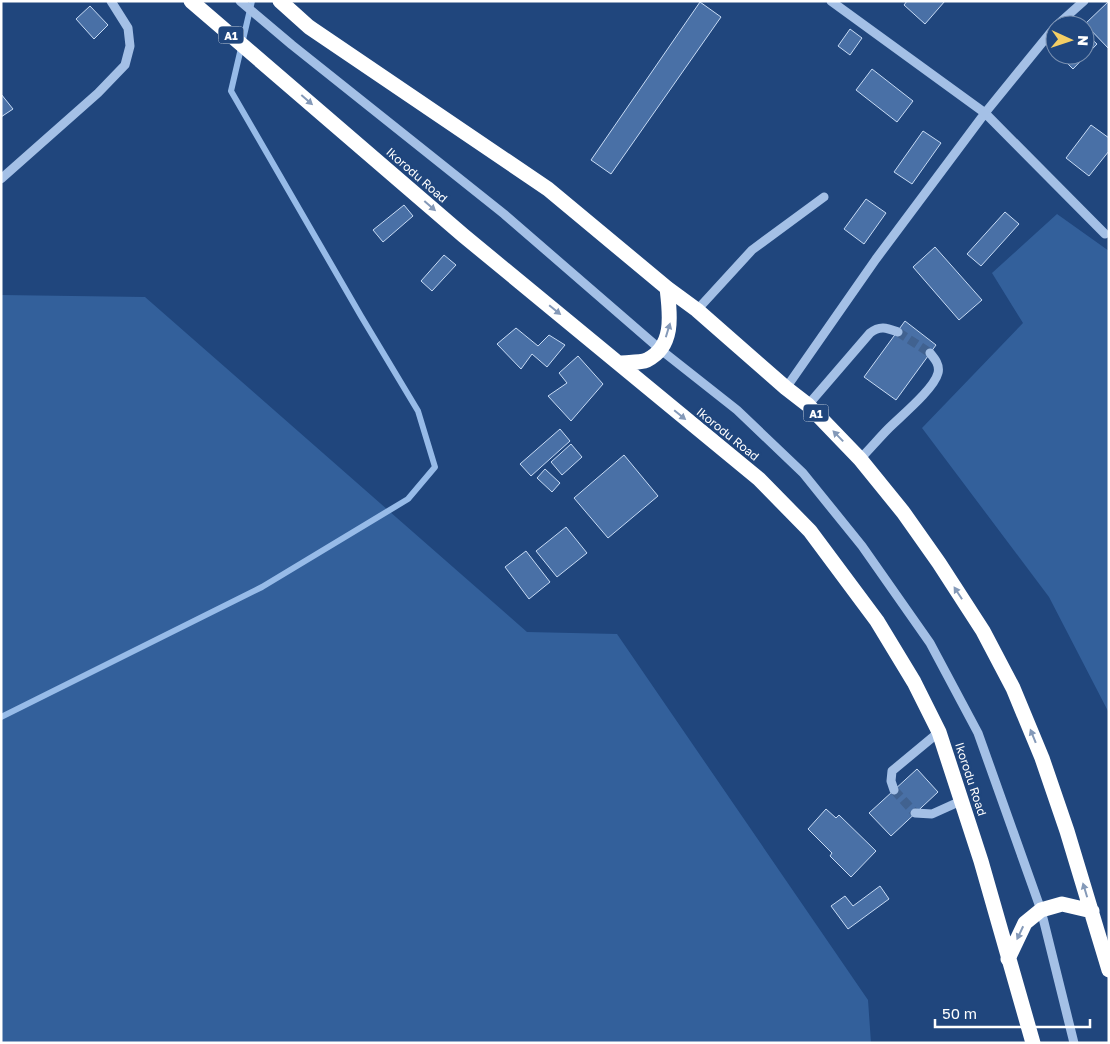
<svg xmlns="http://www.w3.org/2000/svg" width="1110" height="1044" font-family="'Golos Text',sans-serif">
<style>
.green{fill:#33609b}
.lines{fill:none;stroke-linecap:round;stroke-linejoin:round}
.stream{stroke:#97bbe8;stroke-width:6}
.building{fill:#4970a6;stroke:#c7dbf5}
.minor-tunnel{stroke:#416290;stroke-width:9;stroke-dasharray:9 4.5;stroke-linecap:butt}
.minor{stroke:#a4c0e6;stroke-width:9}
.highway{stroke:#fff;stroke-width:15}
.oneway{fill:#8499b8}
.labels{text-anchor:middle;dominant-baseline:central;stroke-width:5;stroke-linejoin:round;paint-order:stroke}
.shield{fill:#20467d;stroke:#bcc8d8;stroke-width:1}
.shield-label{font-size:11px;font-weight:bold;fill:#fff}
.street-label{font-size:12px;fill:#fff;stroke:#20467d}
</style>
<rect width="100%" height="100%" fill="#20467d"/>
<path class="green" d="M1057 214 1109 251V713L1049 597 922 428 1023 323 992 273Z
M1 295 145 297 527 632 617 634 868 1000 871 1043H1Z"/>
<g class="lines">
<path class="stream" d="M1 717 262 587 408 499 435 467 418 411 361 316 231 91 252 1"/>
</g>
<path class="building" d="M907 1H945L925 24 904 5Z
M1109 1V49L1085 24Z
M700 2 721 17 611 174 591 160Z
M90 6 108 25 94 39 76 19Z
M850 29 862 38 850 55 838 46Z
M1085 33 1097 44 1073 69 1059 55H1085Z
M872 69 913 101 897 122 856 90Z
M1 94 13 109 1 117Z
M1091 125 1109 138V151L1089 176 1066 158Z
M923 131 941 143 912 184 894 172Z
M866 199 886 213 864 244 844 229Z
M404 205 413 216 383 242 373 230Z
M1005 212 1019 224 981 266 967 254Z
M935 247 982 300 959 320 913 267Z
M444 255 456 265 432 291 421 281Z
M905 321 936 345 896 400 864 377Z
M516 328 538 346 549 335 565 345 547 367 532 354 521 369 497 344Z
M578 356 603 384 571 421 548 396 567 383 559 373Z
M560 429 570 441 531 476 520 464Z
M571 444 582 457 562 475 551 462Z
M624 455 658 496 608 538 574 498Z
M545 469 560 483 552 492 537 478Z
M566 527 587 553 557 577 536 551Z
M526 551 550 582 529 599 505 567Z
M917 769 938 792 891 836 869 813Z
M826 809 836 818 839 815 876 851 851 877 830 856 832 853 808 829Z
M880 886 889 899 848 929 831 906 845 896 853 906Z"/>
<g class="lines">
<path class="minor-tunnel" d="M898 332 930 353
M894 790 915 813"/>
<path class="minor" d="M240 1 292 45 504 214 661 350 737 410 803 473 862 546 930 643 978 733 1041 910 1074 1043
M831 1 985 113 1105 234
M1057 25 1084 1
M1 179 98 93 125 65 130 46 128 28 111 1
M697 310 752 250 824 197
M786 388 876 259 985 113 1055 27
M808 405 870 333C880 325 887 328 898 332
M860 459C870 449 879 438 889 428 901 416 934 389 938 373 940 365 935 359 930 353
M894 790 891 781 892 771 939 732
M915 813 932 814 963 800"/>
<path class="highway" d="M191 1 464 236 759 479 810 531 877 621 914 682 939 732 981 861 1033 1043
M280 1 309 27 548 189 667 288 697 310 786 388 808 405 860 459 903 512 939 563 983 631 1013 688 1042 758 1067 831 1109 970
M620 363C628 362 640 363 647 360 675 346 670 314 667 288
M1008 959 1025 923 1041 910 1062 904 1092 911"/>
</g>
<defs><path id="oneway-solid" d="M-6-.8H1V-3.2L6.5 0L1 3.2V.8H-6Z" transform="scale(1.25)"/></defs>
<g class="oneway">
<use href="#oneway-solid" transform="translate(307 100) rotate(41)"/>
<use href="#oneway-solid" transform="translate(430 206) rotate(41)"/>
<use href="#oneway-solid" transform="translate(555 310) rotate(39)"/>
<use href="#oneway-solid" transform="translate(668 330) rotate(-73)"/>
<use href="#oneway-solid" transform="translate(680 415) rotate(39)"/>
<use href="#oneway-solid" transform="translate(838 436) rotate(-134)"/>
<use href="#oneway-solid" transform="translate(958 593) rotate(-123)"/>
<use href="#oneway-solid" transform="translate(1033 736) rotate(-112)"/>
<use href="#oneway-solid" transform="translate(1085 890) rotate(-107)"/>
<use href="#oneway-solid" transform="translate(1020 933) rotate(115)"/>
</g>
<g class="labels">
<g class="shield">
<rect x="218.5" y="26.5" width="25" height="17" rx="4"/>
<rect x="803.5" y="404.5" width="25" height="17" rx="4"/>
</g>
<g class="shield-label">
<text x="231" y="35">A1</text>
<text x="816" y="413">A1</text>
</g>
<g class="street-label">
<text transform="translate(417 175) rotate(41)">Ikorodu Road</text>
<text transform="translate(728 434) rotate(39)">Ikorodu Road</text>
<text transform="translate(971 779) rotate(72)">Ikorodu Road</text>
</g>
</g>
<rect width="1110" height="1044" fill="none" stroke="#ffffff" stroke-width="5"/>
<g transform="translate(1070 40) rotate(93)"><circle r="24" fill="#20467d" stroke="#7990b1"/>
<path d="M0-4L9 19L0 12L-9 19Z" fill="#f3ce65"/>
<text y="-8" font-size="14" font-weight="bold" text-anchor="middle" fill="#ffffff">N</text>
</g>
<path d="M935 1019v8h155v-8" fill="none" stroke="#ffffff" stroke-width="2.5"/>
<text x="942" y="1019" font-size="15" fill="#ffffff" stroke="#20467d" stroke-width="4" paint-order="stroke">50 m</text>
</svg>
